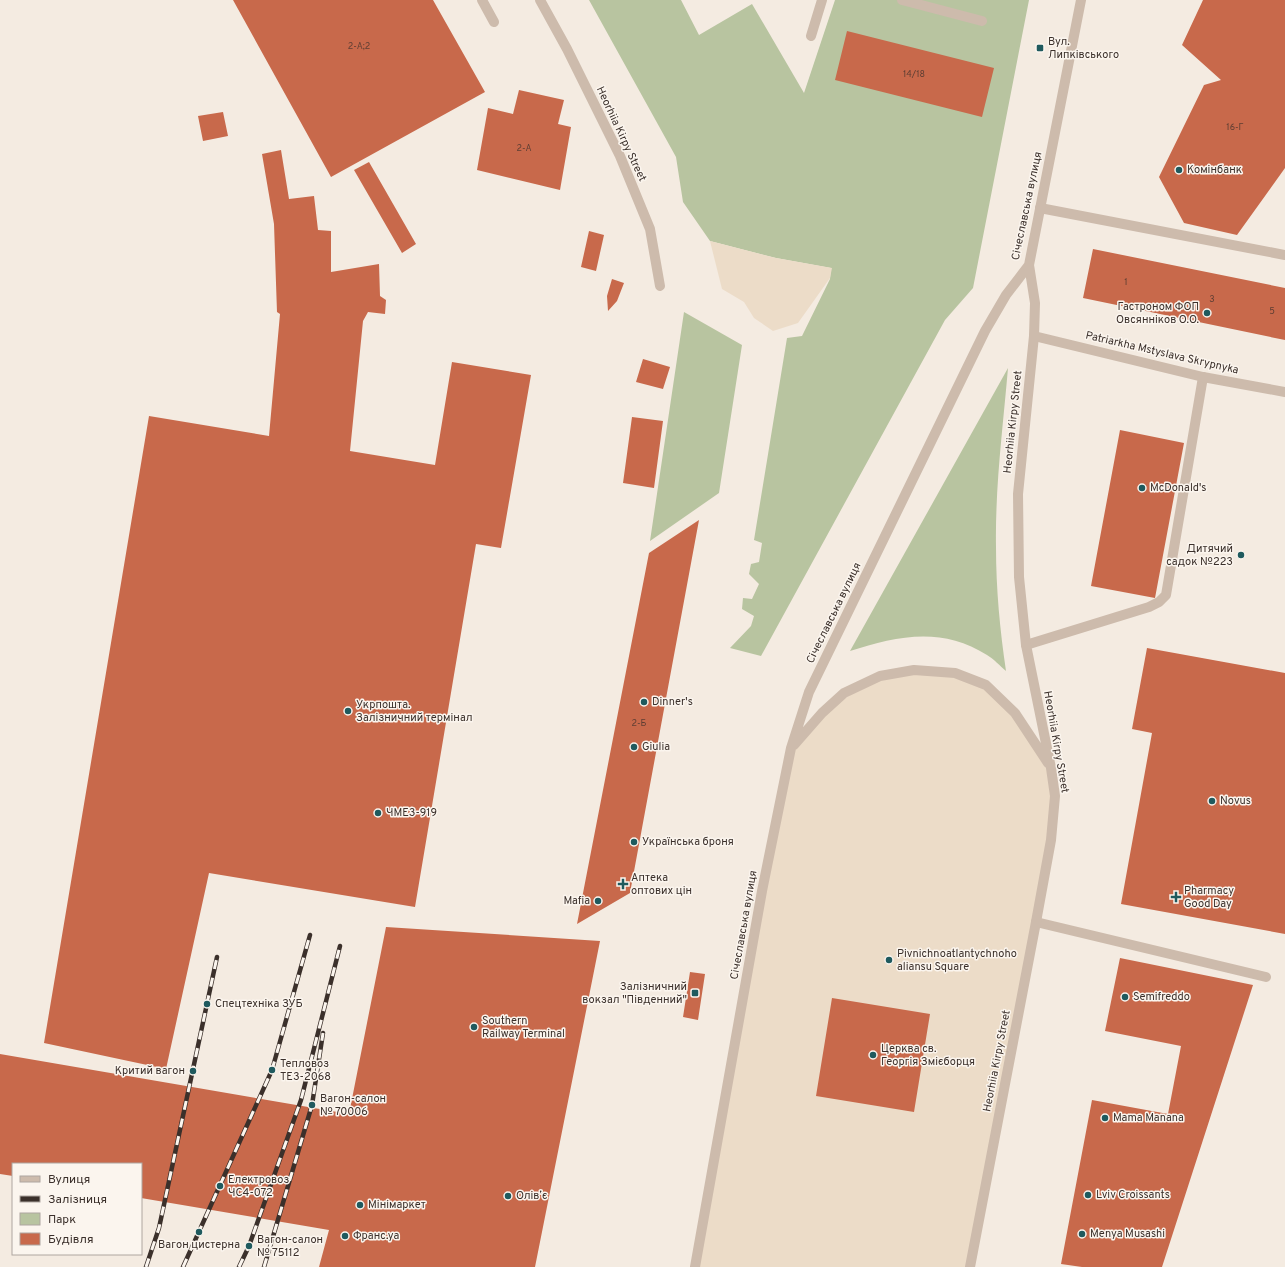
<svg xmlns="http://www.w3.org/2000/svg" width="1285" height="1267" font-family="Overpass,sans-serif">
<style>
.green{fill:#b8c4a0}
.plaza{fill:#ecdcc8}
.building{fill:#c8694b}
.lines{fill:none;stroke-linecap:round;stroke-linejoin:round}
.service{stroke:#cdbbac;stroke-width:10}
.minor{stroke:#cdbbac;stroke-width:10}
.tertiary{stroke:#cdbbac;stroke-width:10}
.rail-casing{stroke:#3b302b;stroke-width:4.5}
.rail{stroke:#fbf5ee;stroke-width:3;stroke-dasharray:9;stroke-linecap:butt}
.poi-dot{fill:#1f5a5e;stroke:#fbf5ee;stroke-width:1.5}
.labels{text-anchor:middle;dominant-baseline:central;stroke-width:3;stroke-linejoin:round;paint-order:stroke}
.number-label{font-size:9px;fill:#5e3e33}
.poi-label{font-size:11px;fill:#3b302b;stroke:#fbf5ee;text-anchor:start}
.street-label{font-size:11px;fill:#3b302b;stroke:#fbf5ee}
</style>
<rect width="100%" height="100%" fill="#f4ebe1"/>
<path class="green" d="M589 0H681L699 35 752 4 804 93 835 0H1029L973 288 945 320 761 656 730 648 751 626 754 616 742 609 743 598 752 599 759 584 749 574 751 564 759 562 762 543 754 540 787 338 802 336 830 279 831 268 776 258 710 241 683 202 676 157Z
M684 312 742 345 719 493 650 541Z
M1008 368C1003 427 995 487 996 547 996 589 1000 630 1006 671 1000 666 994 659 987 655 942 626 896 636 850 651Z"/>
<path class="plaza" d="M710 241 776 258 832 268 830 278 798 323 773 331 754 318 744 302 722 289Z
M955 673 986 685 1015 713 1051 768 1055 796 970 1267H695L791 748 822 713 880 676Z"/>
<path class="building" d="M233 0H433L485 92 331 177Z
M1203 0H1285V168L1237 235 1184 223 1159 177 1204 85 1221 80 1182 45Z
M847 31 994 68 982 117 835 80Z
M519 90 564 100 558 124 571 127 560 190 477 170 488 108 513 114Z
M223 112 228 136 203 141 198 116Z
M281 150 289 199 314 196 318 230 331 231V272L379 264 380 296 386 300 385 314 368 312 363 321 350 451 435 465 452 362 531 375 501 548 476 544 415 907 209 873 166 1069 44 1043 149 416 269 436 280 314 277 312 274 224 262 154Z
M369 162 416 244 402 253 354 170Z
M589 231 604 235 596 271 581 267Z
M1093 249 1285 288V340L1083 298Z
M612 279 624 283 617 301 608 311 607 296Z
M643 359 670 367 663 389 636 382Z
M632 417 663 421 654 488 623 483Z
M1120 430 1184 443 1155 598 1091 586Z
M699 520 630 893 577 924 649 553Z
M1147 648 1285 673V934L1121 904 1152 733 1132 729Z
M386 927 600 941 535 1267H319L329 1230 141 1198V1164H13V1176L0 1174V1054L349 1114Z
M1120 958 1253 985 1162 1267H1082L1061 1264 1092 1100 1168 1114 1181 1046 1105 1031Z
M690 972 705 974 698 1020 683 1017Z
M832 998 930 1014 914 1112 816 1096Z"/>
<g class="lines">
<path class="service" d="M482 0 494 22
M902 0 982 21
M811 36 822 0
M1040 208 1285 255
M1026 645 1149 607 1159 602 1166 595 1203 377
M1036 922 1266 977"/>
<path class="minor" d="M540 0 567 49 620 156 650 229 660 286
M1034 336 1203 377 1285 392"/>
<path class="tertiary" d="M794 745 822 713 844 693 880 676 914 670 955 673 986 685 1015 713 1048 763
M695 1267 762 891 791 748 809 692 985 331 1006 295 1029 265 1081 0
M970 1267 1036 922 1051 840 1055 796 1051 768 1026 645 1019 577 1018 494 1034 336 1035 303 1029 265"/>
<g class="rail-casing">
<path id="rail" d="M146 1267 159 1228 217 957
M183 1267 272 1070 310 935
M239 1267 249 1246 301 1100 340 946
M264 1267 312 1105 323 1033"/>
</g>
<use href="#rail" class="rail"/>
</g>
<g class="poi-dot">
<rect x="1036" y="44" width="8" height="8" rx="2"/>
<circle cx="1179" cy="170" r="4"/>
<circle cx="1207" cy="313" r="4"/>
<circle cx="1142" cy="488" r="4"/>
<circle cx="1241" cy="555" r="4"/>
<circle cx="644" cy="702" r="4"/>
<circle cx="348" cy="711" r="4"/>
<circle cx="634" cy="747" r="4"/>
<circle cx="1212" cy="801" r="4"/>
<circle cx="378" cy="813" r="4"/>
<circle cx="634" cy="842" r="4"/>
<path d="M621 878h4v4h4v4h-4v4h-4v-4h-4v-4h4z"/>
<path d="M1174 891h4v4h4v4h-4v4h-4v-4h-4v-4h4z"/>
<circle cx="598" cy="901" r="4"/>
<circle cx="889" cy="960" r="4"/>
<rect x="691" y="989" width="8" height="8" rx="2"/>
<circle cx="1125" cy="997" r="4"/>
<circle cx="207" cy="1004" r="4"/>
<circle cx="474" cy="1027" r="4"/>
<circle cx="873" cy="1055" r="4"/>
<circle cx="272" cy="1070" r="4"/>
<circle cx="193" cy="1071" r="4"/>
<circle cx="312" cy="1105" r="4"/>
<circle cx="1105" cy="1118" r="4"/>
<circle cx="220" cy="1186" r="4"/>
<circle cx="1088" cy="1195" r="4"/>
<circle cx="508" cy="1196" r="4"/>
<circle cx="360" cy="1205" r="4"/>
<circle cx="199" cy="1232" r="4"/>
<circle cx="1082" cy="1234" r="4"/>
<circle cx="345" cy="1236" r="4"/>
<circle cx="249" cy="1246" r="4"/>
</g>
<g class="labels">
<g class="number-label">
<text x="359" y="46">2-А;2</text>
<text x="914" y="74">14/18</text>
<text x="1235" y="127">16-Г</text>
<text x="524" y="148">2-А</text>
<text x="1126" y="282">1</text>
<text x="1212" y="299">3</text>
<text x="1272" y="311">5</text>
<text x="639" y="723">2-Б</text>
</g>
<g class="poi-label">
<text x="1048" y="42">Вул.<tspan x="1048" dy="13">Липківського</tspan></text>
<text x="1187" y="170">Комінбанк</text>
<text x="1199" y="307" text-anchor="end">Гастроном ФОП<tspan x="1199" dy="13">Овсянніков О.О.</tspan></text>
<text x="1150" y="488">McDonald's</text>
<text x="1233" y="549" text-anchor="end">Дитячий<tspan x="1233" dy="13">садок №223</tspan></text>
<text x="652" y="702">Dinner's</text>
<text x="356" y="705">Укрпошта.<tspan x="356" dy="13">Залізничний термінал</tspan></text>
<text x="642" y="747">Giulia</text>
<text x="1220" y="801">Novus</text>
<text x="386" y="813">ЧМЕ3-919</text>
<text x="642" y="842">Українська броня</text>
<text x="631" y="878">Аптека<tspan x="631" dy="13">оптових цін</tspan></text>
<text x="1184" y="891">Pharmacy<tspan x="1184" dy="13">Good Day</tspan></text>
<text x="590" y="901" text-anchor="end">Mafia</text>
<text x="897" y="954">Pivnichnoatlantychnoho<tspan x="897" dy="13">aliansu Square</tspan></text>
<text x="687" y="987" text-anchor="end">Залізничний<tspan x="687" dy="13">вокзал "Південний"</tspan></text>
<text x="1133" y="997">Semifreddo</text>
<text x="215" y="1004">Спецтехніка ЗУБ</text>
<text x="482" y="1021">Southern<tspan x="482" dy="13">Railway Terminal</tspan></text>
<text x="881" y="1049">Церква св.<tspan x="881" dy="13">Георгія Змієборця</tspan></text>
<text x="280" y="1064">Тепловоз<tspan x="280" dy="13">ТЕ3-2068</tspan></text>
<text x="185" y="1071" text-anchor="end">Критий вагон</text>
<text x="320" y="1099">Вагон-салон<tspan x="320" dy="13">№ 70006</tspan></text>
<text x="1113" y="1118">Mama Manana</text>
<text x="228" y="1180">Електровоз<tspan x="228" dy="13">ЧС4-072</tspan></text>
<text x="1096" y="1195">Lviv Croissants</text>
<text x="516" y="1196">Олівʼє</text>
<text x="368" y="1205">Мінімаркет</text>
<text x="1090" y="1234">Menya Musashi</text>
<text x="353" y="1236">Франс.уа</text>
<text x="257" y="1240">Вагон-салон<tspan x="257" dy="13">№ 75112</tspan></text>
<text x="199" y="1245" text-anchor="middle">Вагон цистерна</text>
</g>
<g class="street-label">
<text transform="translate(621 134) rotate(65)">Heorhiia Kirpy Street</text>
<text transform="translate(1027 206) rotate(-78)">Січеславська вулиця</text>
<text transform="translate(1162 353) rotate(13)">Patriarkha Mstyslava Skrypnyka</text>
<text transform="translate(1013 422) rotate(-84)">Heorhiia Kirpy Street</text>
<text transform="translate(834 613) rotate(-64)">Січеславська вулиця</text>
<text transform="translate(1056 742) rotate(80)">Heorhiia Kirpy Street</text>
<text transform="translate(744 925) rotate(-80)">Січеславська вулиця</text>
<text transform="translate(997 1061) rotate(-79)">Heorhiia Kirpy Street</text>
</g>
</g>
<rect x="12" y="1163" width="130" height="92" fill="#fbf5ee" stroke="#aea6a0"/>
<rect x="20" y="1176" width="20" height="6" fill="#cdbbac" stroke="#aea6a0"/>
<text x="48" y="1183" font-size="12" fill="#3b302b">Вулиця</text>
<rect x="20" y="1196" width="20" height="6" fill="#3b302b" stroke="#aea6a0"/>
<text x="48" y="1203" font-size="12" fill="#3b302b">Залізниця</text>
<rect x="20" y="1213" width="20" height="12" fill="#b8c4a0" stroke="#aea6a0"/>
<text x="48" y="1223" font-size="12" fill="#3b302b">Парк</text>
<rect x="20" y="1233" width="20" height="12" fill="#c8694b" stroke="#aea6a0"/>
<text x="48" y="1243" font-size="12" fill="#3b302b">Будівля</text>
</svg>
